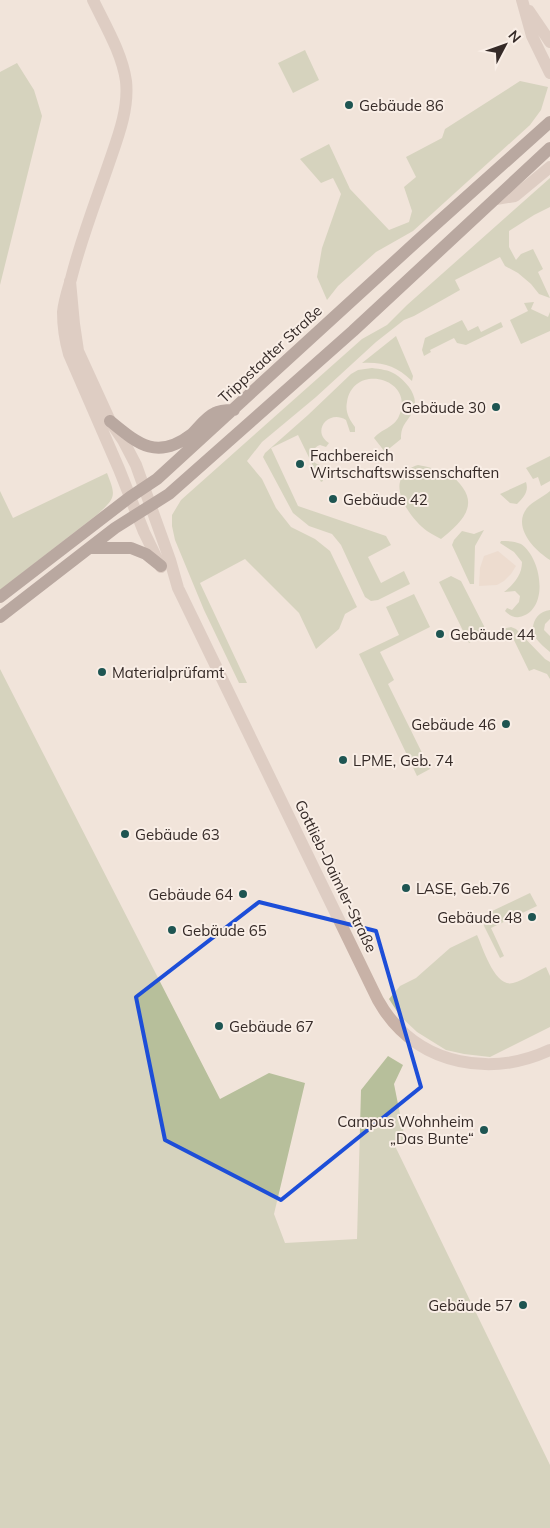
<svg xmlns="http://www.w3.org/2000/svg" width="550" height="1528" font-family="Mulish,sans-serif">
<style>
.green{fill:#b7bf9b}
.plaza{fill:#e8d3c2}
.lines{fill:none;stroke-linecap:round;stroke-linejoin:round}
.minor{stroke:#c8b2a7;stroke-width:12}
.major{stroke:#765f59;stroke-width:12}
.marked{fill:none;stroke:#1d4ed8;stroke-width:4;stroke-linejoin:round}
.poi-dot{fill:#1e5552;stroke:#f9eee6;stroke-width:2}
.labels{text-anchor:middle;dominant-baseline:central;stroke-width:4;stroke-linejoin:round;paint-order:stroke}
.poi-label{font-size:15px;fill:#352a27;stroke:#f9eee6;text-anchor:start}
.street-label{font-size:15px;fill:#352a27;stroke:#f9eee6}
</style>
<rect width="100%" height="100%" fill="#f1e4da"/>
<path class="green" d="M305 50 319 80 293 93 278 63Z
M17 63 34 90 42 116 0 285V72Z
M520 81 548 87 541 110 530 125 413 231 376 252 338 286 327 300 317 277 322 248 341 194 333 178 321 183 300 159 329 144 350 189 389 230 409 222 412 211 404 187 416 177 406 157 442 138 445 129Z
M550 178V207L534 215 509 231V247L516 260 521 254 533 249 543 269 538 272 550 298 539 294 531 284 518 273 505 266 500 257 455 280 460 290 414 316 404 320 376 342 316 397 262 442 247 461 262 479 276 508 291 527 315 539 330 551 357 607 345 614 339 629 316 649 299 613 245 559 200 583 247 683H239L204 610 175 540 172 526V515L181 500 362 339 387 325 407 305Z
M534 302 531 309 548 317 550 312V331L521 344 510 320 528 311 524 303Z
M462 320 468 331 478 326 481 332 501 322 503 327 466 345 457 343 454 338 430 350 431 352 424 356 422 350 425 338Z
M396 336 413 376 412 381C396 366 384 362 362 363Z
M372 368C380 369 389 370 395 374 407 382 420 397 413 411 407 423 401 424 401 439L385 452 374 438C381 429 394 428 399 416 416 378 353 362 347 402 345 412 349 419 355 427V432H350L346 420C328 409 311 432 329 443L326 447 320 445C309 449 308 462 320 465V471L323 481 321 482 298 435 271 448 298 506 386 536 391 545 368 557 381 583 404 571 410 584 378 600 371 601 365 597 341 545 332 534 309 526 293 513 263 457 265 453 308 415 351 374 358 370Z
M550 456V481L541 486 538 477 533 479 526 468Z
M418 465C428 467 439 469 449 474 454 477 459 482 463 488 478 509 457 526 441 539 436 536 431 534 427 531 413 521 392 493 402 477 407 470 411 467 418 465Z
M107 473C116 496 116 497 98 514L0 590V491L13 518Z
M526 482C529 491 524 497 517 504L510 503 500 494Z
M550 491V560C534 550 512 527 527 508 533 501 543 497 550 491Z
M484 530 475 546 474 584H470L452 545 454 540 462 531 474 534Z
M501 541C507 541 515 541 521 544 542 558 550 611 519 617 514 618 509 615 505 611L507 608 512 610 519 602 520 596 515 591 504 592C514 584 522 575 522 562L514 552 500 543Z
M451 576 461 581 484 626 485 632 482 636 469 643 439 582Z
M414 594 430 627 380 652 394 680 388 684 430 769 417 776 359 654 399 635 386 607Z
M550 610V619L545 624 544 630 550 636V652C545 648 539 643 535 637 529 625 537 611 550 610Z
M511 627 516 629 545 659 550 662V679L547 674 534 669 529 671 511 634 498 640 497 635 502 629Z
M0 669 220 1099 269 1073 305 1083 274 1214 285 1243 357 1239 361 1090 388 1056 403 1065 394 1084 405 1139 395 1146 550 1465V1528H0Z
M530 893 537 906 491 928 504 956 500 958 484 926 483 919 488 913Z
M477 935C483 948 495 988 513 983 524 980 535 972 546 967L550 976V1027L490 1057 464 1054 446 1050 417 1032 400 1016 389 999 400 986 416 978 450 948Z"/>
<path class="plaza" d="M498 551 516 566 511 574 504 581 497 585 479 586 480 568 484 556Z"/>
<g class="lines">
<path class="minor" d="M93 0C105 25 122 53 126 81 129 109 118 137 109 163 96 201 81 239 71 279 68 289 64 301 63 312 63 326 65 340 69 354L119 469 144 532 161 567
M522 0 532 36 550 73
M529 11 550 42
M496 199 515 196 550 167
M70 281 74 324 78 351 110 421 123 440 136 465 170 560 178 588 373 990C376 997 380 1004 384 1010 422 1066 492 1077 550 1050"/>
<path class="major" d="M110 421C138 444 157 461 192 434 199 427 206 417 215 413 220 410 228 410 234 410
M90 548H131L146 554 161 566
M0 597 130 497 157 479 416 242 550 122
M0 617 115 528 169 494 353 331 550 148"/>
</g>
<path d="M0 0H550V1528H0ZM259 902 376 931 421 1087 281 1200 165 1140 136 997Z" fill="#f1e4da" fill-opacity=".55" fill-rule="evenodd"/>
<path class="marked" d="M259 902 376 931 421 1087 281 1200 165 1140 136 997Z"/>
<g class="poi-dot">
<circle cx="349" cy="105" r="5"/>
<circle cx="496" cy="407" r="5"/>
<circle cx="300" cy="464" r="5"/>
<circle cx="333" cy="499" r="5"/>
<circle cx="440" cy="634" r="5"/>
<circle cx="102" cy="672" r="5"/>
<circle cx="506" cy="724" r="5"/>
<circle cx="343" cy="760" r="5"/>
<circle cx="125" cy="834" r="5"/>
<circle cx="406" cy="888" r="5"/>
<circle cx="243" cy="894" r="5"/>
<circle cx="532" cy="917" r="5"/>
<circle cx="172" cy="930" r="5"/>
<circle cx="219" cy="1026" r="5"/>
<circle cx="484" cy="1130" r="5"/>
<circle cx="523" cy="1305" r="5"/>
</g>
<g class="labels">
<g class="poi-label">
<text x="359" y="105">Gebäude 86</text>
<text x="486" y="407" text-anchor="end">Gebäude 30</text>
<text x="310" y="455">Fachbereich<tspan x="310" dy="17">Wirtschaftswissenschaften</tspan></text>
<text x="343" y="499">Gebäude 42</text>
<text x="450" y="634">Gebäude 44</text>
<text x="112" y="672">Materialprüfamt</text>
<text x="496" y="724" text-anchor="end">Gebäude 46</text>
<text x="353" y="760">LPME, Geb. 74</text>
<text x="135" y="834">Gebäude 63</text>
<text x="416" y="888">LASE, Geb.76</text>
<text x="233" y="894" text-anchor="end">Gebäude 64</text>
<text x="522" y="917" text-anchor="end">Gebäude 48</text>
<text x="182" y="930">Gebäude 65</text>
<text x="229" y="1026">Gebäude 67</text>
<text x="474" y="1121" text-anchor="end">Campus Wohnheim<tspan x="474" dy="17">„Das Bunte“</tspan></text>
<text x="513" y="1305" text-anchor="end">Gebäude 57</text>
</g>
<g class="street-label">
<text transform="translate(270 354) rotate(-43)">Trippstadter Straße</text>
<text transform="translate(336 876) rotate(64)">Gottlieb-Daimler-Straße</text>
</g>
</g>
<g transform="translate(505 45) rotate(49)" stroke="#f9eee6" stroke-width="4" paint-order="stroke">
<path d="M0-4L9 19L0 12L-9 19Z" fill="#352a27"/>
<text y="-8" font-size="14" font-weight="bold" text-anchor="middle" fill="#352a27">N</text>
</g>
</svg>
